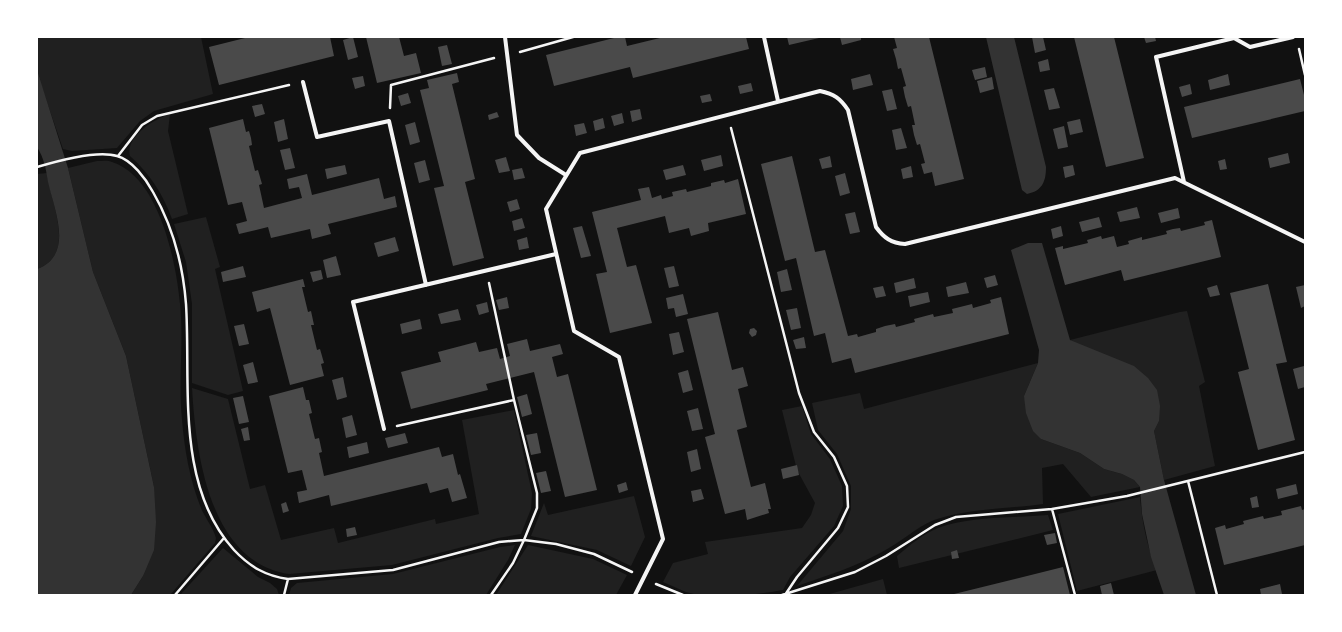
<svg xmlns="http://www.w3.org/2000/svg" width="1342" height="632" font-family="Roboto,sans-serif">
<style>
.green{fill:#202020}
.water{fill:#333}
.building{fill:#4a4a4a}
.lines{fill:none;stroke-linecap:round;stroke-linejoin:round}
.path{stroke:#f5f5f5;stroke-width:2.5}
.minor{stroke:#f5f5f5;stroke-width:4}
</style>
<rect width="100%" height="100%" fill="#111"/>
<path class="green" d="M37 37H201L213 94 154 111 140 121 117 148 72 151 63 149 38 76Z
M170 114 168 131 188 214 172 219C163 194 150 174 130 156 125 137 154 119 170 114Z
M97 161C102 161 108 160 112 162 159 177 176 261 180 304 184 342 178 381 182 419 184 448 190 481 201 508 205 518 213 527 216 538L215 543 170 595H131L143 576 154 487 126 356 93 272 68 168Z
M47 173C50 202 78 254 37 269V174Z
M206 217 220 267 215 269 243 391 228 395 192 383V304L186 262 174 224Z
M1187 311 1205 382 1199 386 1215 466 1164 480 1154 431 1159 421 1070 340 1180 312Z
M1038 363 1024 396 1041 439 1080 453 1104 469 1122 474 1134 480 1140 487 1091 497 1063 464 1042 468 1043 504C1008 509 968 508 934 520 915 528 900 543 882 552 855 567 826 576 797 586L843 531 851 509V486L837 454 818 430 812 403 860 393 864 409Z
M192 388 228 399 250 489 265 485 281 540 334 528 338 543 435 519 436 524 479 514 462 420 514 410 532 493 531 509 521 534 498 538 392 565 289 574C209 562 196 454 192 388Z
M802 406 811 434 830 459 842 486 843 506 834 526 790 577 783 590C756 595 712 600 686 592 678 589 671 585 663 582L673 563 708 554 705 542 802 528 811 515 815 503 797 470 782 410Z
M634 496 645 537 631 566 597 550 531 536 544 503 548 515Z
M1140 497C1142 522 1147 547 1157 570L1077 591 1058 514Z
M1048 515 1053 530 899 568 897 556C909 546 923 534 938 528 970 516 1014 518 1048 515Z
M515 545 508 560 486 595H289L291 588 297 583 393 574 500 547Z
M528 545 593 559 627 575 616 595H496Z
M223 548 258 577 270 583 277 589 279 595H180Z
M883 579 887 595H826Z"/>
<path class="water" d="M986 37H1014L1046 167C1046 182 1042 191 1027 194L1022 190Z
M37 70 68 168 93 272 126 356 154 487 156 522 154 550 143 576 131 595H37V269C75 255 54 209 48 182 46 169 44 158 37 147Z
M1028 243H1042L1070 340 1134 366 1148 378 1157 390 1160 406 1159 421 1154 431 1164 480 1196 595H1164L1151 557 1142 514 1140 487 1134 480 1122 474 1104 469 1080 453 1041 439 1033 431 1026 413 1024 396 1038 363 1039 350 1011 250Z"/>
<path class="building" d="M249 37H330L334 56 219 85 209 47Z
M353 37 358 57 348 60 343 40Z
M366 37H399L404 56 416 53 421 73 377 83Z
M618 37H625L627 46 664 37H746L749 49 633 78 630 67 554 86 546 55Z
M787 37H819V38L789 45Z
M840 37H861V40L842 45Z
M894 37H929L964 179 935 186 932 172 924 174 921 164 925 163 920 144 917 145 914 135 912 125H915L911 106 908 107 905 97 903 87 906 86 901 68 898 69 896 59 893 49 897 48Z
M1032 37H1043L1046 50 1035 53Z
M1074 37H1114L1144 158 1106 167Z
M1144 37H1155L1156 41 1146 43Z
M447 45 452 64 442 66 438 47Z
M1048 59 1050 70 1040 72 1038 62Z
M985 67 987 77 975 80 972 70Z
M457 73 459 82 452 84 475 179 465 182 484 258 453 266 434 188 444 186 420 90 429 88 427 80Z
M870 74 873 85 853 90 851 79Z
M1228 74 1230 85 1210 90 1208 80Z
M363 76 365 86 355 89 352 78Z
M992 77 994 89 980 93 977 81Z
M1300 79 1305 99V111L1192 138 1184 107Z
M751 83 753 91 740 94 738 86Z
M1190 84 1192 94 1182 97 1179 87Z
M1054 88 1060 108 1049 110 1044 90Z
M892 89 897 109 887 111 882 91Z
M408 93 411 103 401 106 398 96Z
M710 94 712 101 702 103 700 96Z
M262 104 265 114 255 117 252 106Z
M640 109 642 119 632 122 630 111Z
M497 112 499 117 489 120 488 115Z
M622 113 624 123 614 126 611 116Z
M603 118 605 128 595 131 593 121Z
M243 119 246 132 249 131 251 138 252 145 249 146 255 171 258 170 262 184 259 185 264 208 302 198 299 187 289 189 287 179 307 174 312 195 379 178 384 199 395 196 397 207 328 224 331 234 312 239 310 229 271 238 268 227 239 234 236 224 247 221 242 202 228 205 209 128Z
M284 119 288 139 278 142 274 122Z
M1080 119 1083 132 1070 135 1067 122Z
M415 122 420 142 410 145 405 125Z
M584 123 587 133 576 136 574 125Z
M1064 126 1068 147 1058 149 1053 129Z
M901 128 907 148 896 150 892 130Z
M290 148 295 168 285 170 280 150Z
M1288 153 1290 163 1270 168 1268 158Z
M721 155 723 166 704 171 701 160Z
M792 156 815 252 825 250 848 336 857 334 858 337 876 332V329L885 326 895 324 896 327 915 322 914 319 933 314 934 317 953 313 952 309 972 304 973 308 991 303 990 300 1001 297 1009 334 855 373 851 358 832 363 825 333 814 336 796 258 785 261 761 164Z
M830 156 832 167 822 169 819 159Z
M506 157 510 171 499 173 495 160Z
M1225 159 1227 169 1220 170 1218 161Z
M425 160 430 180 419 183 414 163Z
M345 165 347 174 327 179 325 169Z
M683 165 686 175 666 180 663 170Z
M1073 165 1075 175 1065 178 1063 167Z
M911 166 913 177 903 179 901 169Z
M522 168 525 178 514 180 512 170Z
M845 173 850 193 840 196 835 176Z
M738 179 746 214 708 223 709 231 691 236 689 228 669 233 665 216 617 228 627 267 636 265 652 323 610 333 596 274 607 272 592 212 641 200 638 189 649 187 652 198 661 195 662 199 673 196 672 192 686 189 687 192 711 186V183L724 180 725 183Z
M517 199 520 209 510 212 507 202Z
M1137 207 1140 218 1120 222 1117 212Z
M1178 208 1180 218 1161 223 1158 213Z
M855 212 860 232 850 234 845 214Z
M1099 217 1102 227 1082 232 1079 222Z
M522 218 525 228 514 231 512 221Z
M1212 220 1221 257 1124 281 1121 270 1065 285 1055 248 1063 246V249L1088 243 1087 240 1101 236 1102 239 1114 236 1117 247 1129 244 1128 241 1142 237V240L1167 234 1166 231 1173 229 1180 228 1181 231 1205 225 1204 222Z
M582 226 591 256 581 258 573 228Z
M1061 226 1063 236 1053 239 1051 229Z
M395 237 399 251 378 257 374 243Z
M527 237 529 248 519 250 517 240Z
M336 256 341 275 327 278 323 260Z
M243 266 246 277 223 282 221 272Z
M674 266 679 286 669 288 664 268Z
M787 269 792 290 781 292 777 272Z
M321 270 323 279 313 282 310 272Z
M995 275 998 285 987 288 984 278Z
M914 278 916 288 896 293 894 283Z
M303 279 305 287H302L308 312 311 311 314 325H311L317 350 320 349 324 363 321 364 324 376 290 385 270 308 257 312 252 292Z
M966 282 969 293 948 297 946 287Z
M1268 284 1287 362 1276 364 1295 440 1258 450 1238 372 1249 369 1230 293Z
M1217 285 1220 295 1210 297 1207 288Z
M1305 285V306L1301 308 1296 287Z
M883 286 886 296 876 298 873 288Z
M928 292 930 302 910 307 908 296Z
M683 294 688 314 676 317 674 308 668 309 666 298Z
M507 297 509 308 499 310 496 300Z
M487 302 489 312 479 315 476 305Z
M797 308 801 328 791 330 786 310Z
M458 309 461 320 441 324 438 314Z
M718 312 732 370 743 367 748 386 738 389 747 427 737 430 751 487 765 483 771 509H768L769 513 747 520 745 509 725 514 705 437 715 434 687 319Z
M420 319 422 329 402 334 400 324Z
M244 324 249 344 239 346 234 326Z
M754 328 757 331 756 335 752 337 749 333 750 329Z
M679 332 684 352 673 355 669 334Z
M804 337 806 348 796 349 793 340Z
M527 339 530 351 560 344 563 354 552 357 557 377 568 374 597 490 565 497 534 372 486 384 488 390 411 409 401 372 440 362H441L438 352 476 342 479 352 497 348 500 359 510 356 507 344Z
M253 362 258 382 248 384 243 365Z
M1304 366 1305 387 1298 389 1293 369Z
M688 370 693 390 683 393 678 373Z
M343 377 347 397 337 400 332 380Z
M303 387 306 400H309L312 413 309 414 315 439 319 438 322 452 319 453 324 476 439 447 442 457 453 454 458 475 460 474 467 498 452 502 448 488 430 493 427 483 331 506 329 495 299 503 297 492 307 490 302 470 288 473 269 396Z
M527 394 532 414 522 417 517 397Z
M243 396 249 422 239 424 233 398Z
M698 408 703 429 692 431 687 411Z
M352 415 357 435 346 438 342 418Z
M248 427 250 440 244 441 241 429Z
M405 433 408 443 388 448 385 438Z
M537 433 541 453 531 455 526 435Z
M367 442 369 453 349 458 347 447Z
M697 449 701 469 691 472 687 452Z
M797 465 799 475 783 479 781 469Z
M546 471 551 491 541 493 536 473Z
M626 482 628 490 619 493 617 485Z
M1296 484 1298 494 1278 499 1276 489Z
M701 489 704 499 693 502 691 491Z
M1257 496 1259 507 1252 508 1250 498Z
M286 502 289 511 283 513 281 504Z
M1301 506 1302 510 1305 509V545L1224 565 1215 528 1225 525 1226 529 1244 524 1243 521 1263 516 1264 519 1282 515 1281 511Z
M355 527 357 535 347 537 346 529Z
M1055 533 1057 543 1047 545 1044 535Z
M957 550 959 558 952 559 951 552Z
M1063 567 1070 595H954V594Z
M1111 583 1114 595H1102L1100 586Z
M1280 584 1282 594 1261 595 1260 589Z"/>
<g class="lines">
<path class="path" d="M1299 49 1305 75
M520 52 573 37
M390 108 391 85 494 58
M731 128 799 393 814 432 834 457 847 486 848 507 838 528 797 577 785 595
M118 156 142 125 157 116 289 85
M37 167C57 161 98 150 117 156 132 160 146 179 153 192 172 225 183 265 186 304 191 384 175 485 234 550 250 567 266 576 288 579L393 570 499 542 524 540 556 544 594 554 632 572
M489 283 514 400 537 493V508L524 540 513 563 491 595
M397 426 514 400
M1188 481 1217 595
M1052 509 1075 595
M656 584 683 595
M175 595 224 538
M284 595 288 579
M782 595 855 572 886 556 935 525 956 517 1052 509 1127 496 1305 452"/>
<path class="minor" d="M505 37 517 135 539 158 566 175
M764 37 778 101
M303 82 317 137 389 121 426 285
M1184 182 1156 57 1234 38 1250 47 1293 37
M384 429 353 302 556 254
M635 595 663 539 619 357 574 331 546 209 580 153 820 91C834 94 840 98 848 110L876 227C884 238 891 243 905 244L1175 178 1305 242"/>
</g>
<rect width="1342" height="632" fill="none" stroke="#ffffff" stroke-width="76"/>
</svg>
